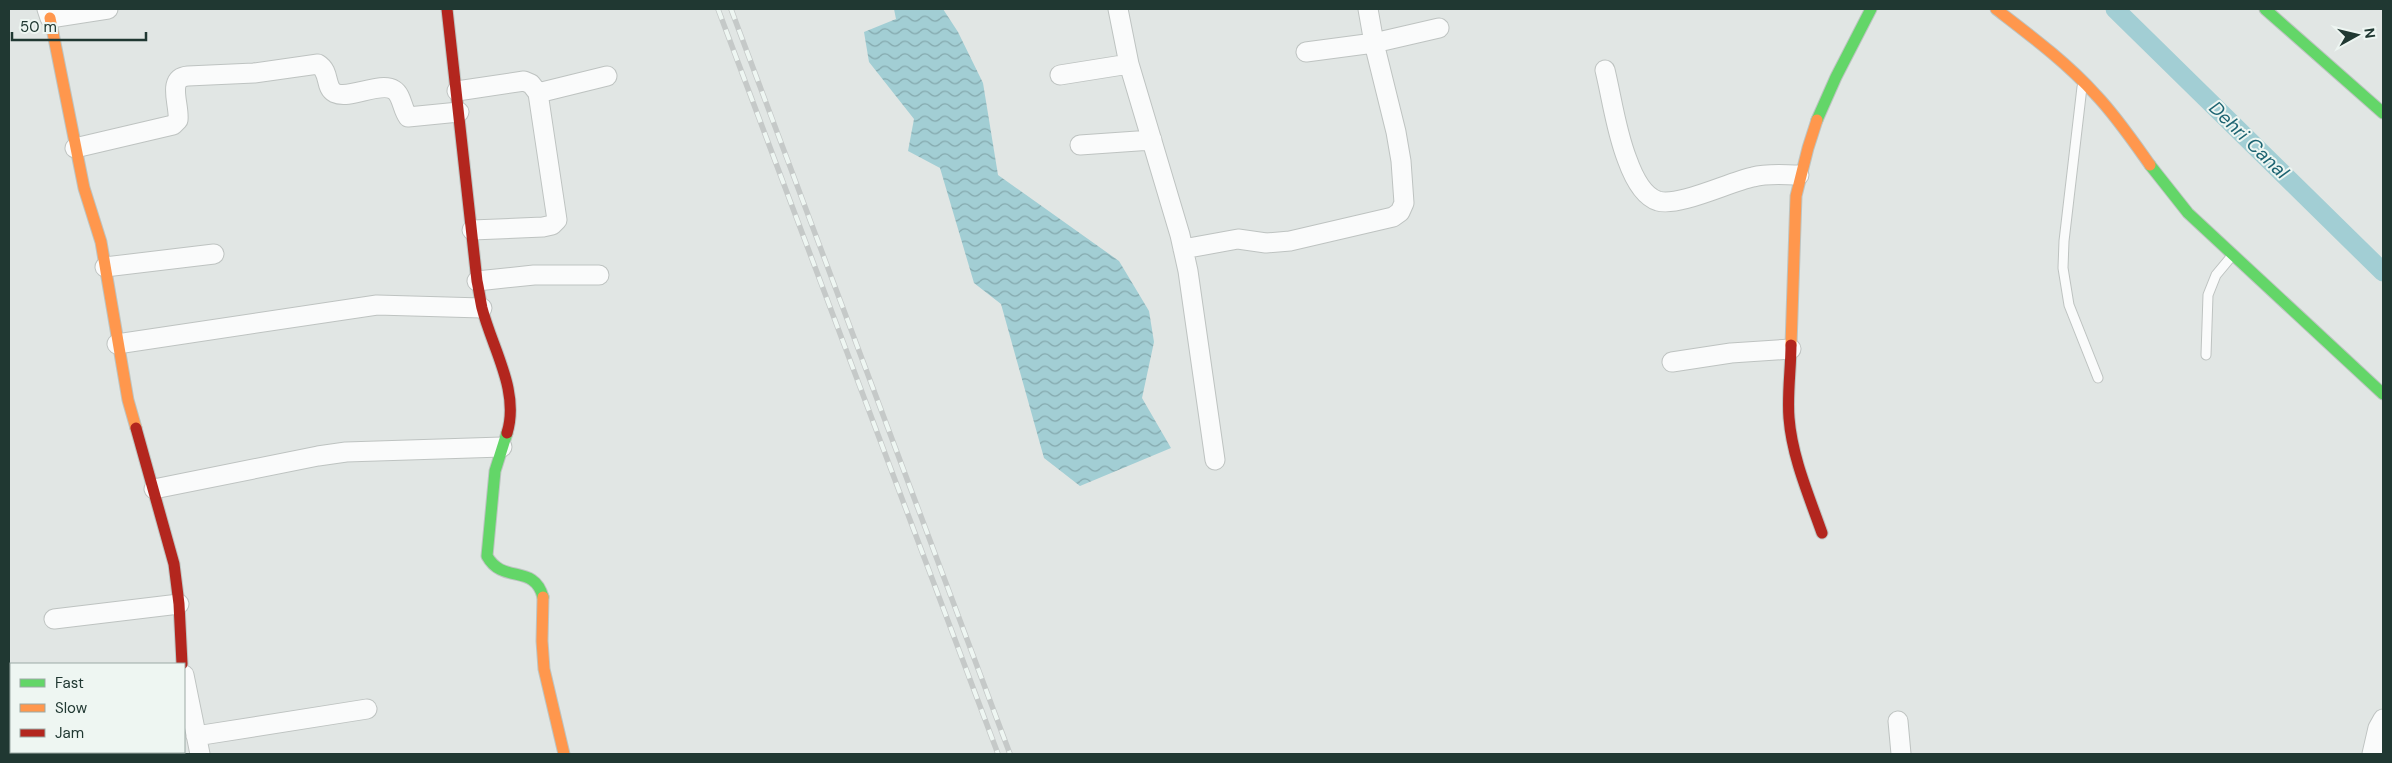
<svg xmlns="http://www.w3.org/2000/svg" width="2392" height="763" font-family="'DM Sans',sans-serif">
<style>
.water{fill:url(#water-waves)}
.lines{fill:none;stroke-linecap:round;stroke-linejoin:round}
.canal{stroke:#a2ced4;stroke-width:19}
.lane-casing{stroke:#bec3c1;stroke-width:11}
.street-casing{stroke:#bec3c1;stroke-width:21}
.fast-casing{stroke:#bdc4c1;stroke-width:13}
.slow-casing{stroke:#bdc4c1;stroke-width:13}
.jam-casing{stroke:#bdc4c1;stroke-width:13}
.lane{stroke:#fafbfb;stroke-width:9}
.street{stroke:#fafbfb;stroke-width:19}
.fast{stroke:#63d668;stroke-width:11}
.slow{stroke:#ff974d;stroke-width:11}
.jam{stroke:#b3261e;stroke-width:11}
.rail-casing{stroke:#c5c9c8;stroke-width:5.5}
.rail{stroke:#eef6f2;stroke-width:4;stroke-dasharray:11;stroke-linecap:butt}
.labels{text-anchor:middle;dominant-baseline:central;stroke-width:4;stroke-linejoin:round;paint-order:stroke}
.water-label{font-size:19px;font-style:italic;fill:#1d6472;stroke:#eef6f2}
</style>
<defs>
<pattern id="water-waves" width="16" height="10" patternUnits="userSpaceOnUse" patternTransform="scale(1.25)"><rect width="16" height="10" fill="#a2ced4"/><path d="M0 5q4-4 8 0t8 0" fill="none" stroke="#84a8ad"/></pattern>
</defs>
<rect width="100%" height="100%" fill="#e1e6e4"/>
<path class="water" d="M894 9H943L958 32 983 83 998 175 1119 261 1149 311 1154 342 1142 398 1171 448 1080 486 1044 458 1001 304 974 283 940 168 908 151 914 119 869 62 864 32 896 19Z"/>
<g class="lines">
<path class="canal" d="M2115 9 2383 272"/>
<g class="lane-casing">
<path id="lane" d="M2082 87 2064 241 2063 268 2069 305 2098 378
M2206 355 2208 295 2216 275 2231 257"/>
</g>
<g class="street-casing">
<path id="street" d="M47 9 50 18 108 9
M1118 9 1129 64 1180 235 1188 271 1215 460
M1306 52 1374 43 1368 9
M1605 70C1612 99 1616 131 1627 159 1632 173 1642 196 1658 201 1679 207 1729 182 1753 177 1768 173 1784 175 1799 175
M1060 75 1129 64
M457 91 524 81 531 84 538 93 607 76
M1080 145 1152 140
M75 148 173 125 178 120C180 105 166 78 188 76L254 73 318 64C331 72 324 87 335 93 350 100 380 81 394 90 402 95 402 109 408 117L459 112
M472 230 543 227 552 225 557 220 538 93
M1183 249 1238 239 1266 243 1290 241 1393 217 1400 212 1404 203 1401 161 1396 132 1374 43 1439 28
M105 267 214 254
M477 281 534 275H599
M117 344 377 305 482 308
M1672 362 1731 353 1791 349
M154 489 318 456 346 452 502 447
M54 619 179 604
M184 675 200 754
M1898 721 1901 754
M196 736 367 709
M2372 754 2378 728 2383 719"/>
</g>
<g class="fast-casing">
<path id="fast" d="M2265 9 2383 113
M1817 120 1836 77 1871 9
M2150 165 2188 213 2383 394
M507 433 495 471 487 556C503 585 534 563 543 597"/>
</g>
<g class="slow-casing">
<path id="slow" d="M1996 9C2031 36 2066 62 2096 95 2116 116 2133 141 2150 165
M50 18 84 188 101 242 128 400 136 428
M1791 345 1796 196 1808 148 1817 120
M543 597 542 641 544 669 564 754"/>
</g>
<g class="jam-casing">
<path id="jam" d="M447 9 477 281C479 290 480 299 482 308 492 348 520 391 507 433
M1791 345C1791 369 1787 394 1789 418 1792 457 1809 496 1822 533
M136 428 174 564 179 604 182 664"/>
</g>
<use href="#lane" class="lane"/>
<use href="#street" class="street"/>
<use href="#fast" class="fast"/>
<use href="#slow" class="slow"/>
<use href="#jam" class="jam"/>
<g class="rail-casing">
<path id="rail" d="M718 9 998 754
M731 9 1010 754"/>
</g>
<use href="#rail" class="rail"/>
</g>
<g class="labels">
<g class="water-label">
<text transform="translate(2249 140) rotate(44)">Dehri Canal</text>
</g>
</g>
<rect width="2392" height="763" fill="none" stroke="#203832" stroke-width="20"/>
<rect x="10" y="663" width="175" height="90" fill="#eef6f2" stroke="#9caaa5"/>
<rect x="20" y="679" width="25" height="8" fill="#63d668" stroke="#9caaa5"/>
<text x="55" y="688" font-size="15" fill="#203832">Fast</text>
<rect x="20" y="704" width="25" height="8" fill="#ff974d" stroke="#9caaa5"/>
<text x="55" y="713" font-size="15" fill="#203832">Slow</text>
<rect x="20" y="729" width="25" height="8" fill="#b3261e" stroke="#9caaa5"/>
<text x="55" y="738" font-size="15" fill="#203832">Jam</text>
<g transform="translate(2357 35) rotate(82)" stroke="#eef6f2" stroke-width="4" paint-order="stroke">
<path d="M0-4L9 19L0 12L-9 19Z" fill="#203832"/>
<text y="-8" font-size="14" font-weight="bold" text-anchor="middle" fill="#203832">N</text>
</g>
<path d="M12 32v8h134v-8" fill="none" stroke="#203832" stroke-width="2.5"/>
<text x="20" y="32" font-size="15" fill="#203832" stroke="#eef6f2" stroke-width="4" paint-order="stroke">50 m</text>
</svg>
